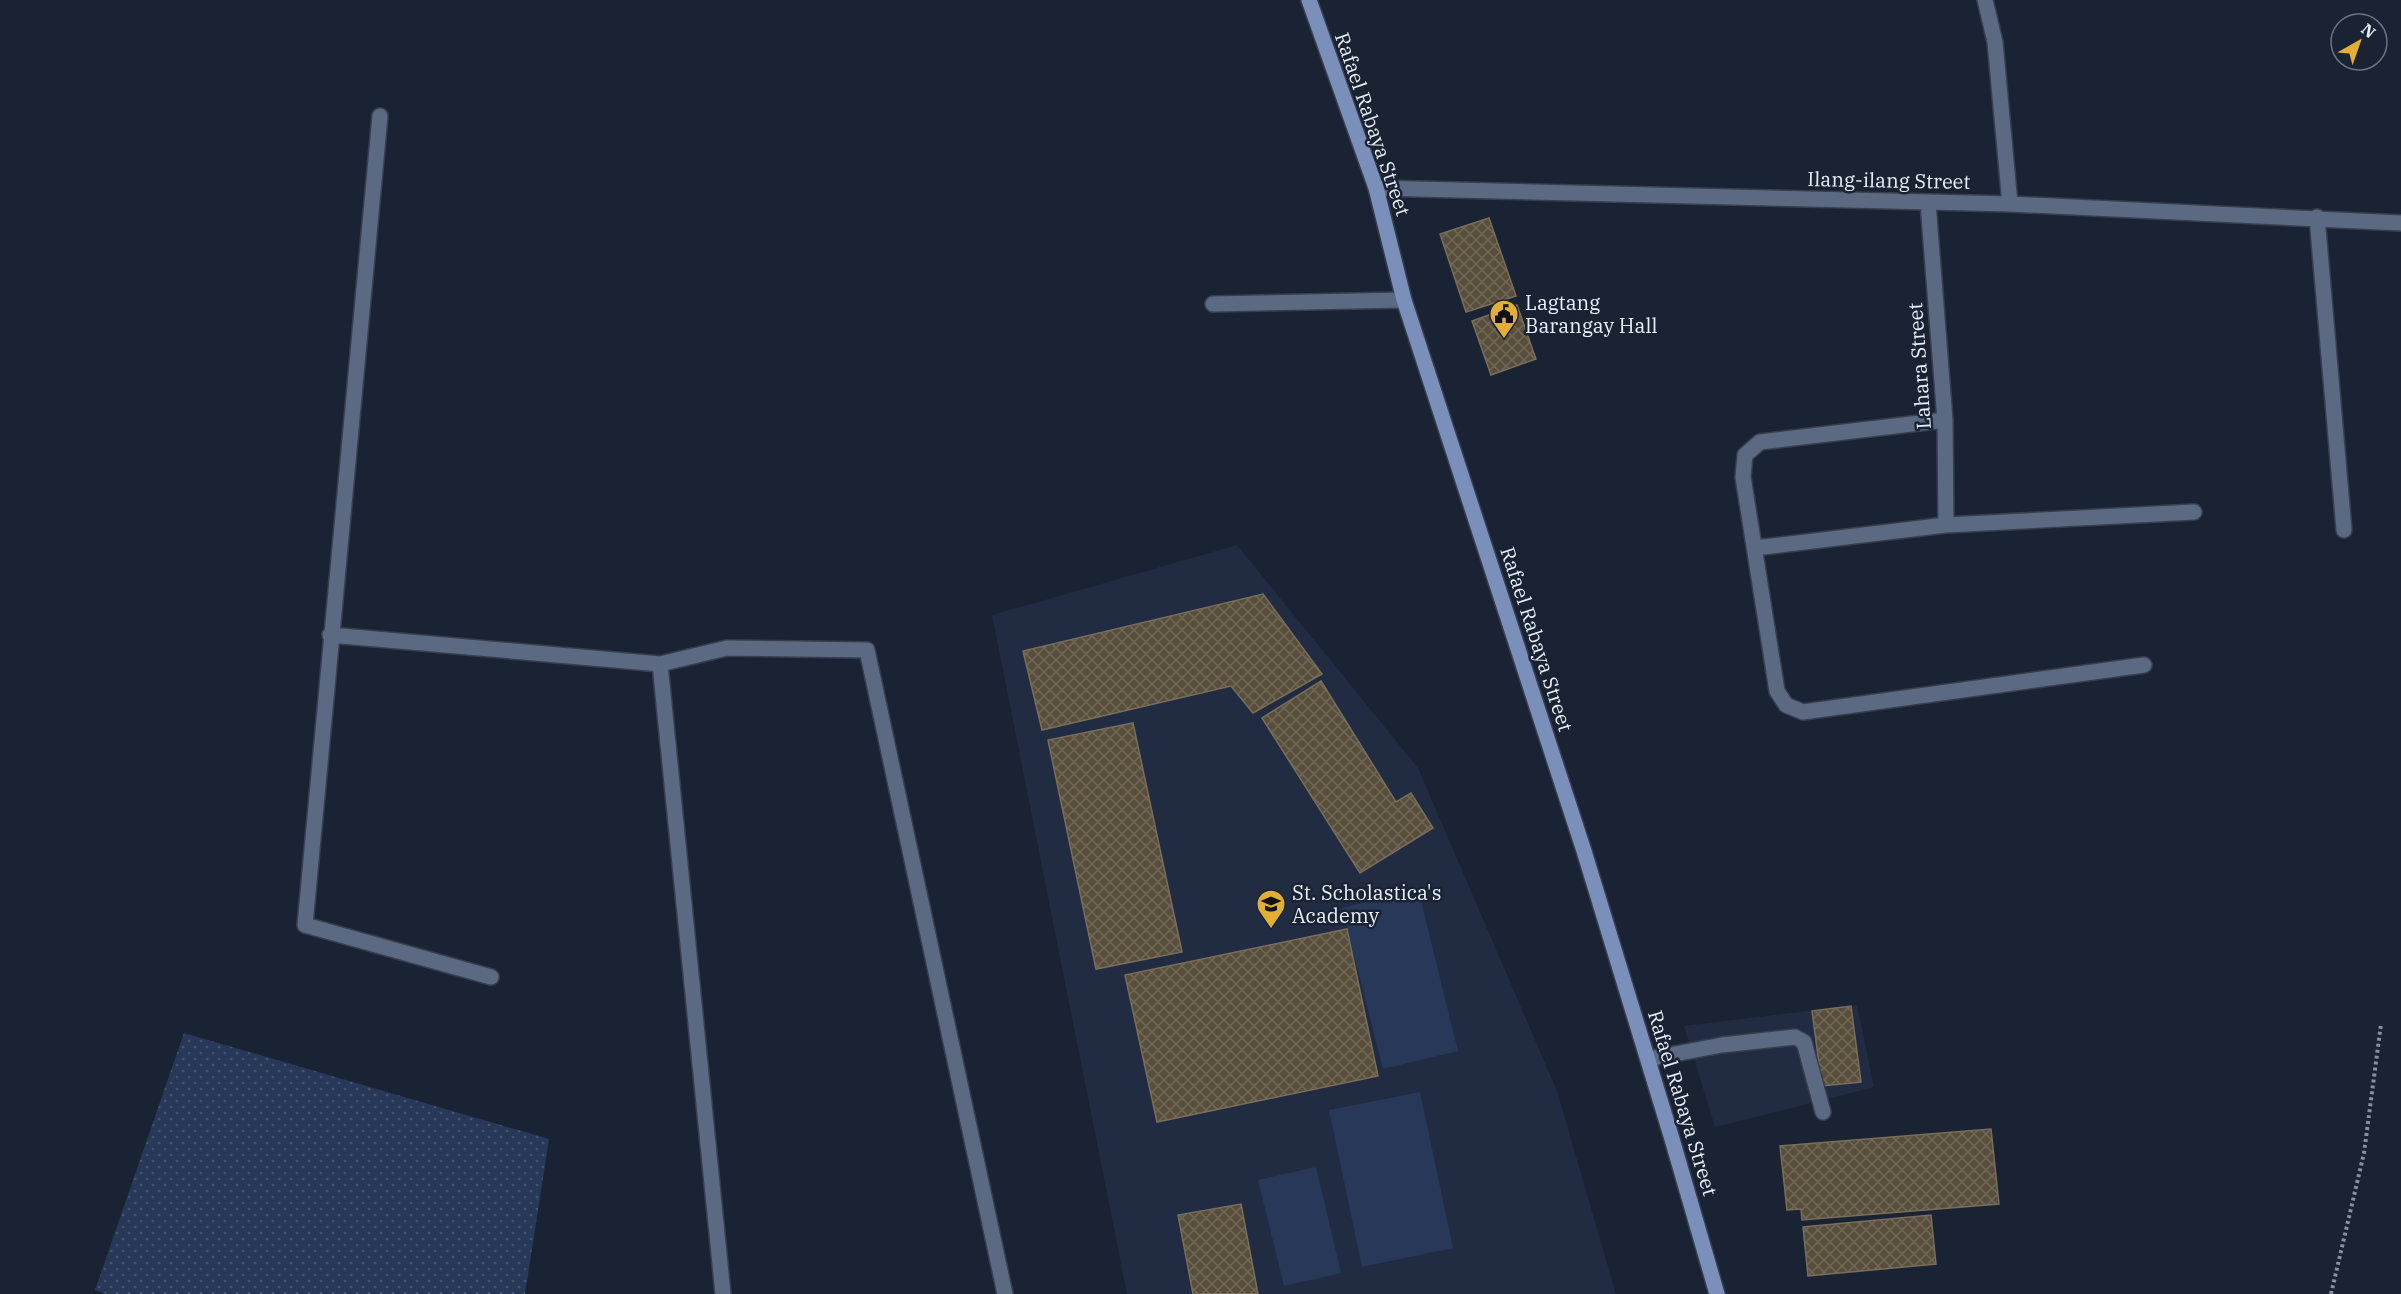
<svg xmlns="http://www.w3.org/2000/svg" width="2401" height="1294" font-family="'IBM Plex Serif',serif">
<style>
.built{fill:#212c42}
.grass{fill:url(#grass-dots)}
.garden{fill:#273858}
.building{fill:url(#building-cross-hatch);stroke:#796e5a;stroke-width:1.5}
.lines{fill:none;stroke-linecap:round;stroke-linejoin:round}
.service-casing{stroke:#373f4f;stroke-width:18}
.minor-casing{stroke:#373f4f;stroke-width:18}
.secondary-casing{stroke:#373f4f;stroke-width:18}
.path{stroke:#888f9d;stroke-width:4;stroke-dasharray:3 3;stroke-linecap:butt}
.service{stroke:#5b6983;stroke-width:15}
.minor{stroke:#5b6983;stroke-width:15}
.secondary{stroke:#7a90ba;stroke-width:15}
.labels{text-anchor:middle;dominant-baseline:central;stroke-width:5;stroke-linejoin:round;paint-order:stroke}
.street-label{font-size:20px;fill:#e8eef9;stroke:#1a2333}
.poi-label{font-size:20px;fill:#e8eef9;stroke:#1a2333;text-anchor:start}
</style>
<defs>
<pattern id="grass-dots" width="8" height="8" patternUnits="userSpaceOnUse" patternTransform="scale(1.5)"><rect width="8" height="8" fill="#273858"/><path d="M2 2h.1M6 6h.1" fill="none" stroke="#465571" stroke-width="1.8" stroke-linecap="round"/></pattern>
<pattern id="building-cross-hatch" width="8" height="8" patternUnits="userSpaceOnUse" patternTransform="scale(1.5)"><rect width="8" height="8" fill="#584e3b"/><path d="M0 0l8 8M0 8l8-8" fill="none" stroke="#706858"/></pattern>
</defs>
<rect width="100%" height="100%" fill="#1a2333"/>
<path class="built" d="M1237 545 1418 768 1557 1091 1616 1294H1127L992 615Z
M1857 1005 1874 1087 1715 1127 1684 1026Z"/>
<path class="grass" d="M184 1033 549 1139 525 1294H107L95 1290Z"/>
<path class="garden" d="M1418 889 1458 1051 1383 1069 1342 908Z
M1420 1092 1453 1248 1362 1267 1329 1110Z
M1316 1167 1341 1273 1284 1286 1258 1180Z"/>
<path class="building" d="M1489 218 1516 296 1466 312 1440 234Z
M1517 305 1536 359 1491 375 1472 321Z
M1263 594 1322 674 1253 713 1231 686 1042 730 1023 651Z
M1321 681 1396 802 1411 793 1433 828 1360 873 1262 718Z
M1133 723 1182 952 1096 969 1048 740Z
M1347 929 1378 1076 1157 1122 1125 975Z
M1851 1006 1861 1082 1822 1086 1812 1011Z
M1991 1129 1999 1204 1802 1220 1801 1209 1787 1210 1780 1146Z
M1241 1204 1258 1294H1193L1178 1215Z
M1931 1215 1936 1264 1808 1276 1803 1227Z"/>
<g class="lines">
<g class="service-casing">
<path id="service" d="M1213 304 1404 300
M1648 1059 1722 1045 1795 1037 1804 1042 1823 1112"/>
</g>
<g class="minor-casing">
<path id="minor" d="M1985 0 1995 42 2010 204
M380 116 305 925 491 977
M1376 188 2010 204 2401 223
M1928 203 1945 420 1946 525
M2317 217 2344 530
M1945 420 1760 442 1745 455 1743 477 1777 691 1786 705 1803 712 2144 665
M1755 548 1946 525 2194 512
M330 635 660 664 727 648 867 650 1005 1294
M660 664 723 1294"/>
</g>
<g class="secondary-casing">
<path id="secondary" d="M1309 0 1376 188 1404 300 1584 851 1672 1139 1717 1294"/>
</g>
<path class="path" d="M2331 1294 2364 1153 2381 1024"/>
<use href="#service" class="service"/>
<use href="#minor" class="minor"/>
<use href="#secondary" class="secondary"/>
</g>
<defs>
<g id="civic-pin" transform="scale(1.5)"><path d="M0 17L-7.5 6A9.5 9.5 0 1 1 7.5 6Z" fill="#e2ae34" stroke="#1a2333"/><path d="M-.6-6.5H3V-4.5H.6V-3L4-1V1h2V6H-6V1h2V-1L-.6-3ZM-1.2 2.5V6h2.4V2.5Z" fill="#111"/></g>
<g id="school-pin" transform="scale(1.5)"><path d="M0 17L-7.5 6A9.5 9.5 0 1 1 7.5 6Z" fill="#e2ae34" stroke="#1a2333"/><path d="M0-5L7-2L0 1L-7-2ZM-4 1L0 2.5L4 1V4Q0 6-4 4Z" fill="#111"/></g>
</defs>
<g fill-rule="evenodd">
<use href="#civic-pin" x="1504" y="314"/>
<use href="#school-pin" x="1271" y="904"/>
</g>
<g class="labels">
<g class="street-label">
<text transform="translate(1373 124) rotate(71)">Rafael Rabaya Street</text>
<text transform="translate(1889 180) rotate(1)">Ilang-ilang Street</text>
<text transform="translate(1919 366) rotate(-94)">Lahara Street</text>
<text transform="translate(1537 639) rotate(72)">Rafael Rabaya Street</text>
<text transform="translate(1683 1103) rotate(73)">Rafael Rabaya Street</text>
</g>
<g class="poi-label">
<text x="1525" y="302">Lagtang<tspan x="1525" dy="23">Barangay Hall</tspan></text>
<text x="1292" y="892">St. Scholastica's<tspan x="1292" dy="23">Academy</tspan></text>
</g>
</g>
<g transform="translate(2359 42) rotate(40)"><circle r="28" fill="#1a2333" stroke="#6c7482" stroke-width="1.5"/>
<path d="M0-4.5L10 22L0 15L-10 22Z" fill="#e2ae34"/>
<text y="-9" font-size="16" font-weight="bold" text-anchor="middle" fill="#e8eef9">N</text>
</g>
</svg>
